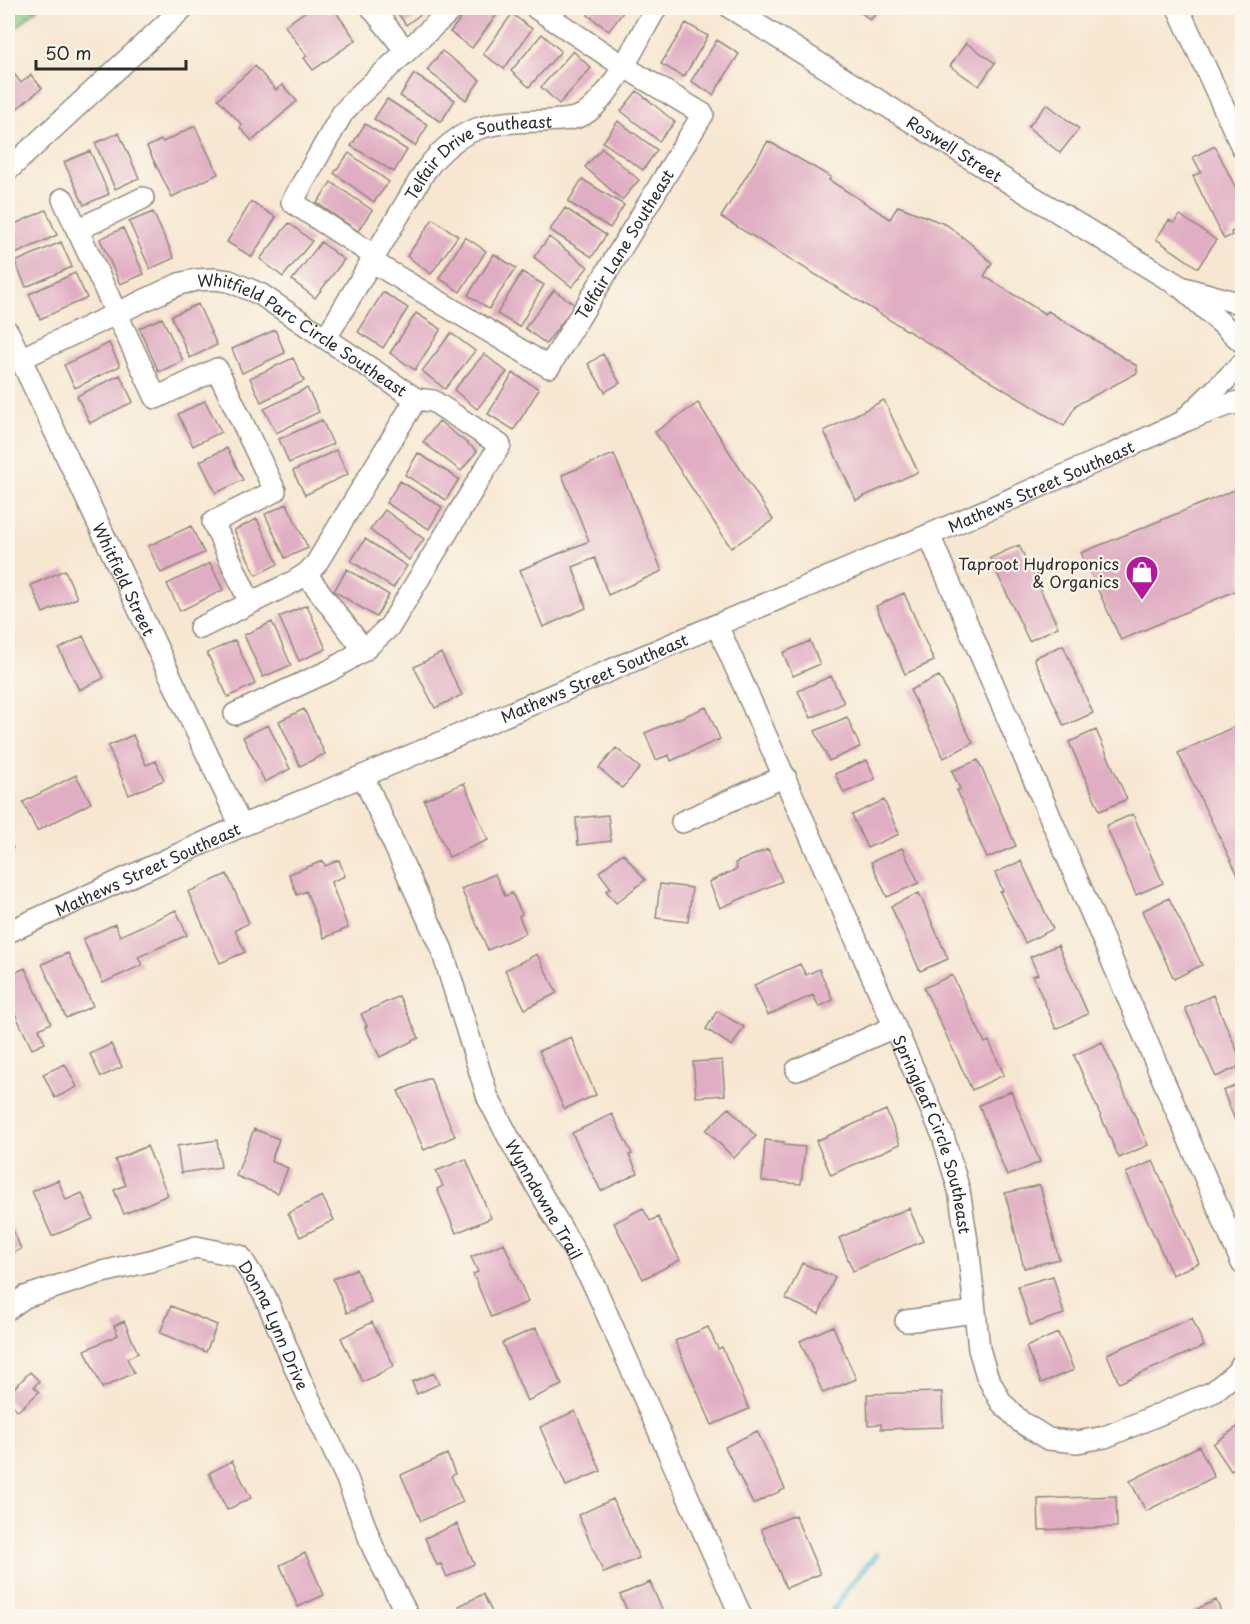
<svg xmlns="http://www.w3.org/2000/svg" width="1250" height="1624" font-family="'Playpen Sans',sans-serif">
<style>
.park{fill:url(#park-dots);stroke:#5e7e58;stroke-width:1.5}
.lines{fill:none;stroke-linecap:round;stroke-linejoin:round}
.stream{stroke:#55bdd3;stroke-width:6}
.building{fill:#e0aec2}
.minor-casing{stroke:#91897e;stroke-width:24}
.minor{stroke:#fff;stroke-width:21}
.labels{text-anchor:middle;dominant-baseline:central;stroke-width:4.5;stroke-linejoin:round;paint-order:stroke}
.street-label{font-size:16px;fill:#2b2b2b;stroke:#fbf7ec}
.poi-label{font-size:16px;fill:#2b2b2b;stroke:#fbf7ec;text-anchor:end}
</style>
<defs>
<pattern id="park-dots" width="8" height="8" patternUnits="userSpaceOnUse" patternTransform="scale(1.5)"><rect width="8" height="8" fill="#90d086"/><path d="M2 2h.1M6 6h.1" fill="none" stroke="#7cb374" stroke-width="1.8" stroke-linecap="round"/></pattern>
</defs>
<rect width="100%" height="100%" fill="#fbf7ec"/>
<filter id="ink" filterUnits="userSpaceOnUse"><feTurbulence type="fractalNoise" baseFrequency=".0167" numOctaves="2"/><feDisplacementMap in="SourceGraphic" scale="12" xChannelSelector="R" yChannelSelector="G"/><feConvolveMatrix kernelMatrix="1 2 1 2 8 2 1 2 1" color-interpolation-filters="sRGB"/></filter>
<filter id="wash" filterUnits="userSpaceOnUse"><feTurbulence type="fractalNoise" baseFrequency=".008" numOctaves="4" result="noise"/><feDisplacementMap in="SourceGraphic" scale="24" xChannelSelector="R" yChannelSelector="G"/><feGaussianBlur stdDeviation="1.35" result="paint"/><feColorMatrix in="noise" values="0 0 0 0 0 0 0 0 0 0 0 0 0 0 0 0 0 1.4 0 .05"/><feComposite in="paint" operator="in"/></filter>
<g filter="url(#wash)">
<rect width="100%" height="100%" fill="#f7e7d2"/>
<path class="park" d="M8 8H38L8 36Z"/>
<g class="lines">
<path class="stream" d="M829 1616 851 1584 877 1554"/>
</g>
<g id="blocks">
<path class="building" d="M310 8H333L356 40 313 70 304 58 307 56 285 26Z
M394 8H429L406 25Z
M469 8 501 9 472 48 450 32Z
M593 8H626L609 31 588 15Z
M856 8H882L870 20Z
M512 14 532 29 504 69 483 54Z
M686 23 708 36 684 77 661 64Z
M542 34 561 51 529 87 511 71Z
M717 40 739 54 713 95 691 81Z
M966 43 995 63 979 86 950 66Z
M442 51 480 80 466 100 427 70Z
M573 51 591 68 559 104 541 87Z
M8 66 21 83 31 75 42 88 8 116Z
M255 66 276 90 282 85 297 101 252 141 240 128 242 125 218 99Z
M414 74 455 100 441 122 400 96Z
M637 91 675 122 659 141 621 111Z
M387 99 428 125 415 146 374 119Z
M1047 104 1079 129 1060 153 1028 127Z
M618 121 657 150 643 170 603 142Z
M365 124 407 150 394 172 351 146Z
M195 126 218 174 172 197 147 147 161 140 163 142Z
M119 133 139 178 115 189 95 143Z
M768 141 831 177 829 180 890 219 898 206 947 225 970 243 992 263 984 276 1045 314 1048 311 1137 366V373L1076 405 1064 426 721 217Z
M1215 146 1242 201V226L1231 232 1232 235 1224 239 1193 176 1201 172 1193 157Z
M602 148 639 180 622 200 585 167Z
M90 151 109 194 84 205 64 162Z
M349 153 389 182 374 202 334 173Z
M582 179 624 205 610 228 568 202Z
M331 182 372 210 358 231 317 203Z
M251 202 276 217 252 257 227 242Z
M565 208 606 235 592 257 550 230Z
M46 210 57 235 11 256 8 248V227Z
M153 212 174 258 150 269 129 222Z
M1180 215 1216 240 1198 268 1156 239 1169 220 1174 223Z
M433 219 458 236 431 274 407 256Z
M289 223 312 241 283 277 260 259Z
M123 228 144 274 120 284 100 239Z
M465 237 486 251 460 292 439 278Z
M549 237 588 267 572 287 534 257Z
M61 242 72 267 26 287 15 262Z
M321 242 344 260 315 298 292 280Z
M494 254 516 268 489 309 468 295Z
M522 272 544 285 519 327 497 314Z
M75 273 87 298 40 319 29 294Z
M554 290 575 305 546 344 525 328Z
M383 292 408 308 383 348 358 332Z
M198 304 217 345 190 358 171 316Z
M416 313 441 329 415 370 390 353Z
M162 318 183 361 159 372 139 328Z
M275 330 285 353 242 373 232 349Z
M451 333 475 351 445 389 422 371Z
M109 343 120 366 75 388 64 365Z
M484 354 507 372 477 409 454 390Z
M603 354 620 383 605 392 588 364Z
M293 358 304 381 261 402 250 378Z
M513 373 539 389 514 430 488 414Z
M120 375 133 402 90 423 77 396Z
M307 388 319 412 276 433 264 409Z
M884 400 918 472 856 500 824 431Z
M205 401 221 432 193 446 178 414Z
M698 403 773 520 731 548 655 432Z
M322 420 333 444 289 463 279 439Z
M439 421 477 451 461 471 423 442Z
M8 436 14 452 8 454Z
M227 448 243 480 216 493 200 461Z
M336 450 348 474 305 495 293 471Z
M418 453 459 479 446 500 405 475Z
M614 454 662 571 608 595 595 558 573 567 586 608 543 627 520 570 589 541 562 475Z
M400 481 442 507 429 529 386 503Z
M1242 487V588L1121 640 1081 553Z
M287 504 308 548 285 558 265 514Z
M385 510 424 539 409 560 370 530Z
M257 519 278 564 256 575 234 530Z
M191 526 204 553 161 573 148 546Z
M365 539 407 566 393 588 351 561Z
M1019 545 1058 627 1029 641 990 558Z
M210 563 223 590 180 611 167 584Z
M347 569 389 595 376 617 334 591Z
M65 570 77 598 43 613 31 585Z
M904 593 934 661 905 674 876 606Z
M307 605 326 649 299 661 279 617Z
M272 622 291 665 263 677 244 635Z
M83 636 104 678 79 690 59 649Z
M235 640 255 684 228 697 207 653Z
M810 641 820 664 793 676 783 653Z
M1063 645 1093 713 1064 726 1034 658Z
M441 653 462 695 435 708 414 667Z
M831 676 844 703 811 718 798 691Z
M939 676 973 743 944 758 910 690Z
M706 707 720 739 671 761 669 755 656 760 645 733Z
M304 709 325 754 300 766 279 721Z
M847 717 860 747 829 761 815 731Z
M1242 723V873L1238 875 1178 753Z
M268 725 290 769 265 782 243 737Z
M1096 730 1127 799 1100 811 1069 742Z
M133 735 146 765 156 761 164 780 129 795 108 746Z
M616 748 640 768 622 788 599 768Z
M867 760 875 779 844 793 835 774Z
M978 760 1016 846 987 858 957 790 960 789 952 771Z
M76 775 91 803 37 831 23 802Z
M464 783 488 840 449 857 424 800Z
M884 800 899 834 867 848 852 815Z
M1133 814 1163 883 1136 895 1106 826Z
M608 815 611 841 578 845 576 818Z
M8 838 13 848 8 851Z
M902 848 919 883 887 897 871 862Z
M768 849 782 881 720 908 709 882 737 869 735 863Z
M623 853 645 880 616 903 606 891 611 888 599 872Z
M339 860 345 876 331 882 348 928 324 938 306 891 297 895 289 874 323 861 325 866Z
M1021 861 1053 929 1025 943 1000 892 1003 891 995 873Z
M227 874 249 923 235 930 245 952 220 963 188 892Z
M495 874 505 896 512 893 522 914 519 916 526 933 488 950 461 889Z
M660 884 692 888 688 922 656 918Z
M919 893 948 959 920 971 891 906Z
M1169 898 1202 965 1174 979 1142 911Z
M176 910 187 935 138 957 142 965 103 983 83 939 115 924 120 936Z
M1058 945 1088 1014 1056 1029 1033 976 1038 974 1030 957Z
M68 953 93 1006 66 1018 42 964Z
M537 954 557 993 525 1009 505 970Z
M800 964 806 975 819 969 833 1000 819 1007 813 995 768 1015 754 985Z
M25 968 51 1023 39 1029 45 1043 32 1049 8 999V976Z
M952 975 985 1043 989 1041 1004 1075 972 1090 924 988Z
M1213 995 1242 1062V1065L1216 1077 1185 1008Z
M399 996 419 1038 380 1057 365 1027 367 1026 361 1014Z
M717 1011 744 1027 732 1046 706 1029Z
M571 1037 596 1095 564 1109 539 1051Z
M1102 1042 1148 1145 1119 1158 1074 1055Z
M111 1044 122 1067 101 1077 90 1054Z
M722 1060 725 1095 696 1097 693 1062Z
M65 1064 77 1087 55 1098 43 1074Z
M430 1078 455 1136 424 1150 398 1091Z
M1242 1083V1137L1223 1091Z
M1011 1091 1040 1162 1007 1176 979 1105Z
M729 1108 756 1136 734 1158 706 1130Z
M886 1110 900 1144 831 1175 816 1141Z
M612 1114 632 1154 629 1155 638 1173 601 1191 572 1133Z
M254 1129 279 1139 271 1161 288 1168 278 1193 236 1176Z
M217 1140 221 1167 181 1173 177 1146Z
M765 1140 784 1142V1145L805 1147 801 1184 762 1181Z
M147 1146 168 1195 124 1214 114 1190 126 1185 115 1160Z
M466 1159 491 1218 456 1233 437 1189 443 1186 436 1171Z
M1153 1161 1199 1263 1172 1275 1126 1173Z
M58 1180 66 1200 82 1193 93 1219 52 1236 32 1191Z
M1040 1185 1059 1259 1024 1268 1005 1193Z
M322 1196 334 1220 300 1237 288 1213Z
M643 1208 650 1221 658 1217 680 1260 643 1279 614 1223Z
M909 1208 923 1241 853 1271 839 1238Z
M8 1218 21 1249 8 1256Z
M504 1243 528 1302 491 1317 473 1274 478 1272 471 1257Z
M802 1263 835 1277 819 1314 786 1299Z
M356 1269 371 1302 347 1313 333 1279Z
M1053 1276 1064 1314 1030 1325 1018 1286Z
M171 1306 217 1325 206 1352 160 1333Z
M1192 1318 1204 1346 1119 1383 1107 1354Z
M124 1321 138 1353 127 1358 134 1373 102 1388 85 1350 118 1335 114 1326Z
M372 1322 394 1366 363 1382 341 1338Z
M833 1326 856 1379 823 1393 800 1341Z
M708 1327 718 1349 722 1347 749 1409 712 1425 675 1341Z
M536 1328 562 1385 527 1401 502 1343Z
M1058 1333 1074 1370 1041 1383 1026 1347Z
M30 1372 39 1381 34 1387 39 1392 18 1411 8 1400V1384L13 1389Z
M434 1373 439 1384 417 1394 412 1382Z
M942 1392 943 1427 881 1429V1424L868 1425 867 1394Z
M575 1411 601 1471 566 1486 540 1427Z
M1242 1424V1464L1231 1471 1213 1444Z
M757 1431 785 1489 753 1504 725 1447Z
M1199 1446 1214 1477 1146 1511 1130 1481Z
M447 1454 455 1474 451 1476 463 1502 421 1521 401 1475Z
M232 1461 251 1498 227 1510 209 1473Z
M1116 1496 1117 1527 1039 1530 1038 1499Z
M613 1499 639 1558 604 1573 578 1515Z
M795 1515 820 1574 786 1588 761 1529Z
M457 1524 474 1564 447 1577 441 1564 437 1565 425 1538Z
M305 1553 324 1595 298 1607 280 1565Z
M650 1582 665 1616H625L623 1612 627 1610 620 1595Z
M483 1594 494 1616H464L459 1606Z
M1216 1600 1223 1616H1196L1193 1611Z
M332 1610 335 1616H317Z"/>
</g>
</g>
<g filter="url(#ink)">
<use href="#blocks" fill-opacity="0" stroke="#91897e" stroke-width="1.5"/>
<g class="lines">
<g class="minor-casing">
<g id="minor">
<path d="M372 8 406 51"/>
<path id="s1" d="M731 8 989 170 1181 287 1242 342"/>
<path d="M1178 8 1242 147"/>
<path d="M8 170 183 8"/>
<path d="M63 199 156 398 217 369 275 491 213 522 250 603"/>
<path d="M77 230 143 198"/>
<path d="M375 256 292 202 342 114 355 99 453 8"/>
<path id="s2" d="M371 261 549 367 703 114 623 66 536 8"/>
<path d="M1184 288 1242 304"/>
<path id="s3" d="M8 332 241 826"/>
<path id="s4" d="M326 338 425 171C460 124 490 122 545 121 560 120 576 121 589 111 616 89 638 38 656 8"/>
<path id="s5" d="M20 359 179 284 196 280 214 279 229 281 260 294 416 399 316 564 306 574 293 582 200 628"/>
<path d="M1187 417 1242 364"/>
<path d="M929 535 1242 1263"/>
<path d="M306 574 364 650"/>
<path id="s6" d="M717 625 943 1136 959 1190 969 1254 979 1349 987 1376 1001 1402 1021 1422 1048 1439 1077 1442 1105 1437 1213 1392 1236 1373 1242 1364"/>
<path d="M235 714 329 671 364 650 390 626 500 445 433 401 416 399"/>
<path id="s7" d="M363 776 442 950 488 1098 510 1140 594 1285 741 1616"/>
<path d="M682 822 785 776"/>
<path id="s8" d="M8 932 241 826 363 776 883 554C960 523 1035 488 1111 455 1154 435 1197 413 1242 401"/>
<path d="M797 1070 894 1027"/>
<path id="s9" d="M8 1309 25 1297 98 1273 150 1261 196 1247 240 1256 265 1296 300 1379 347 1479 374 1550 408 1616"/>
<path d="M906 1321 974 1312"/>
</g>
</g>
<use href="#minor" class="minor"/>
</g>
</g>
<defs>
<g id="shop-pin" transform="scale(1.725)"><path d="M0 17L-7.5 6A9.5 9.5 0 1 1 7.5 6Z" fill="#b5179e" stroke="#fbf7ec"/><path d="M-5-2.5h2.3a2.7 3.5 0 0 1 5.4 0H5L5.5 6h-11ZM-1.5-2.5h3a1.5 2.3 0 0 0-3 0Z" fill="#fff"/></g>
</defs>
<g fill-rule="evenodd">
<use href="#shop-pin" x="1142" y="572"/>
</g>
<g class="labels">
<g class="street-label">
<text stroke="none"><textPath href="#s1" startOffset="264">Roswell Street</textPath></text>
<text stroke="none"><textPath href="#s4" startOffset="250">Telfair Drive Southeast</textPath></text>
<text stroke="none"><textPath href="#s2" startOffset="351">Telfair Lane Southeast</textPath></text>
<text stroke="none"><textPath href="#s5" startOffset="315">Whitfield Parc Circle Southeast</textPath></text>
<text stroke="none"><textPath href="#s8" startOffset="1125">Mathews Street Southeast</textPath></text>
<text stroke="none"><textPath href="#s3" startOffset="273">Whitfield Street</textPath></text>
<text stroke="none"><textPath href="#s8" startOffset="639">Mathews Street Southeast</textPath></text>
<text stroke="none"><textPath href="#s8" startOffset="153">Mathews Street Southeast</textPath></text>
<text stroke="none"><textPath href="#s6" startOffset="554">Springleaf Circle Southeast</textPath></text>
<text stroke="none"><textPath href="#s7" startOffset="462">Wynndowne Trail</textPath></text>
<text stroke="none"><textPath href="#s9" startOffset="321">Donna Lynn Drive</textPath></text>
</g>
<g class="poi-label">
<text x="1119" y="563">Taproot Hydroponics<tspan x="1119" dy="18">&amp; Organics</tspan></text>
</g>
</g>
<rect width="1250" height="1624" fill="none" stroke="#fbf7ec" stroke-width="30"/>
<path d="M36 60v9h150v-9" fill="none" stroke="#2b2b2b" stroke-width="3"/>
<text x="45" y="60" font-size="18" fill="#2b2b2b" stroke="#fbf7ec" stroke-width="4.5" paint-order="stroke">50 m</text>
</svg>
